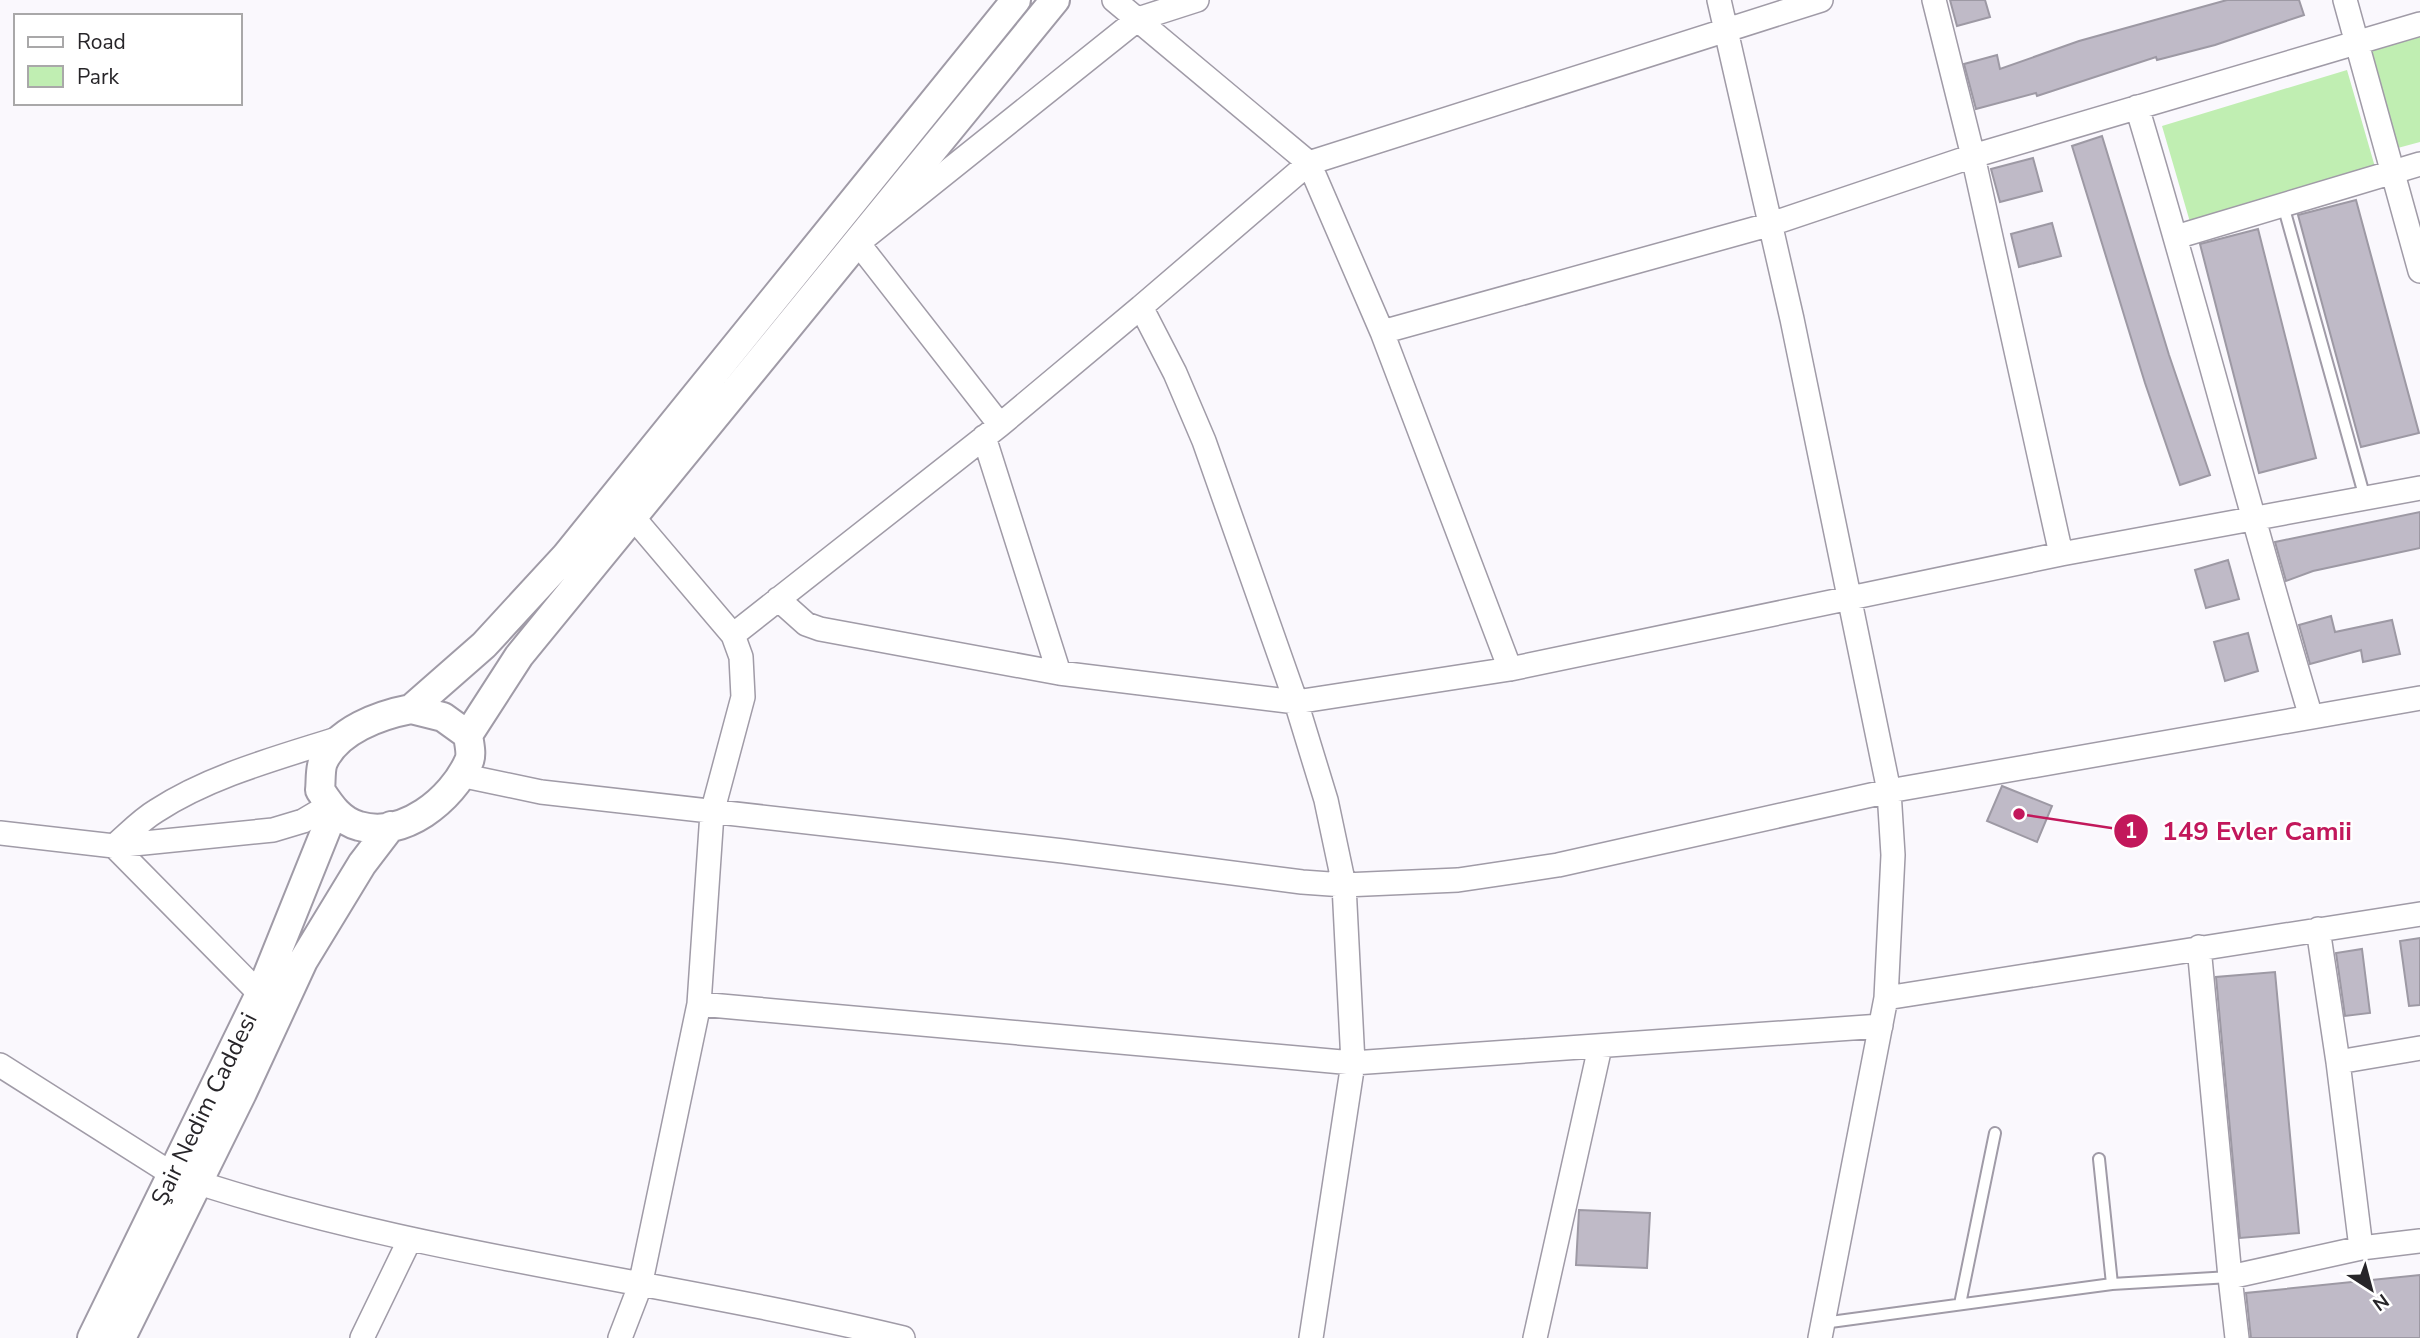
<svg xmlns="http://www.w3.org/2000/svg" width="2420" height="1338" font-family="'Nunito Sans',sans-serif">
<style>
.green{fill:#c0eeb2}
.building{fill:#bfbac7;stroke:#9d99a4;stroke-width:2}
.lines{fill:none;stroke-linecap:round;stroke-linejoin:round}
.service-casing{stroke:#a09ba7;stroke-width:14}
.minor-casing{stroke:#a09ba7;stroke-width:26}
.tertiary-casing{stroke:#a09ba7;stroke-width:32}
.service{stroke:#fff;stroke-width:10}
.minor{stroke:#fff;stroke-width:23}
.tertiary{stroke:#fff;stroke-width:28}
.labels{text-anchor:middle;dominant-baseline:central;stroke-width:5;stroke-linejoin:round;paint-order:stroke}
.street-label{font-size:24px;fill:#272529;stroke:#fff}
.leader{fill:none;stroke:#c2185b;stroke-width:2.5}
.callout-dot{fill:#c2185b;stroke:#fff;stroke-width:2.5}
.mark-label{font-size:21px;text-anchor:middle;font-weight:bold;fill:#fff}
.callout-label{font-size:26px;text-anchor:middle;font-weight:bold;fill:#c2185b;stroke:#fff;stroke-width:5;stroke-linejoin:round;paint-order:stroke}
</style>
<rect width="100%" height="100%" fill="#faf8fd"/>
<path class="green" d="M2420 35V142L2394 149 2367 52Z
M2347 70 2375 167 2190 222 2162 126Z"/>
<path class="building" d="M1950 0H1985L1990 17 1957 26Z
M2227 0H2299L2304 15 2215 45 2157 60 2156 57 2037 96 2036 93 1976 109 1964 64 1997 55 2000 69 2079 41Z
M2102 136 2169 355 2210 475 2180 485 2145 383 2072 146Z
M2033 158 2042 191 2000 202 1991 169Z
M2356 200 2419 433 2361 447 2298 215Z
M2052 223 2061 256 2019 267 2011 234Z
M2258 229 2316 458 2259 473 2200 244Z
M2420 512V548L2313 571 2286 581 2275 542Z
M2228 560 2239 599 2206 608 2195 570Z
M2331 616 2335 632 2392 620 2400 654 2363 662 2361 650 2310 664 2299 625Z
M2248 633 2258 671 2225 681 2214 642Z
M2002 786 2052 806 2037 842 1987 821Z
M2420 938V1005L2409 1006 2400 941Z
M2362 949 2370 1013 2345 1016 2336 953Z
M2275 972 2299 1233 2240 1238 2216 977Z
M1579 1210 1650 1213 1647 1268 1576 1265Z
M2420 1275V1338H2251L2246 1293Z"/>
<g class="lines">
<g class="service-casing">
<path id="service" d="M2283 205 2365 498
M2099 1159 2112 1284
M1960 1304 1995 1133
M1823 1323 2112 1284 2230 1277"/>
</g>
<g class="minor-casing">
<path id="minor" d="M1114 0 1309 163 1141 307 1175 373 1204 441 1296 702 1326 800 1344 885 1353 1063 1311 1338
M1719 0 1792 319 1889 791 1893 855 1886 998 1820 1338
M1821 0 1309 163 1382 332 1768 225 1973 156 2420 24
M1934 0 1973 156 2061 554
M2345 0 2420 271
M2137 107C2198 309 2250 514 2311 717
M2176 237 2420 164
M1382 332 1510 669
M1000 425 858 243 1138 19 1197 0
M984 437 1059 673
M632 516 733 635 741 657 743 697 712 813 699 1004 1353 1063 1881 1026
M778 599 806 624 820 629 1059 673 1296 702 1510 669 2061 554 2420 488
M733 635 1000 425 1141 307
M460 775 541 792 1063 851 1302 882 1344 885 1458 880 1558 865 1889 791 2420 698
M0 833 114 846 273 830 303 821 330 805
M114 846C128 834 141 820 156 811 211 775 281 757 343 737
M114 846 260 994
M2318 929 2338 1062
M2199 947 2230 1277
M1886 998 2420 914
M0 1065 172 1174C409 1255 660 1279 903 1338
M2361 1248 2338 1062 2420 1048
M362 1338 410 1239
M620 1338 640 1286 699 1004
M1535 1338 1600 1047
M2237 1338 2230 1277 2361 1248 2420 1241"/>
</g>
<g class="tertiary-casing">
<path id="tertiary" d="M411 709 484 645 566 556 1016 0
M411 709 443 717 468 735C469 743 472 754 469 761 452 800 403 839 359 826 340 821 330 805 320 790 321 782 320 769 323 762 337 730 380 715 411 709Z
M468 735 519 656 1055 0
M92 1338 260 994 334 810
M121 1338 242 1093 303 961 362 864 391 826"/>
</g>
<use href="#service" class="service"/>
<use href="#minor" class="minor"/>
<use href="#tertiary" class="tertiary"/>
</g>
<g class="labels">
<g class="street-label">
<text transform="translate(204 1109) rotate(-64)">Şair Nedim Caddesi</text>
</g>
</g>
<path class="leader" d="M2019 814L2131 831"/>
<g class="callout-dot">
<circle cx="2019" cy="814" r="7"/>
<circle cx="2131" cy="831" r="18"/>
</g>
<g class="mark-label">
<text x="2131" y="838">1</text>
</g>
<g class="callout-label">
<text x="2257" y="840">149 Evler Camii</text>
</g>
<rect x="14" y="14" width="228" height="91" fill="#ffffff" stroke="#a9a8a9" stroke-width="2"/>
<rect x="28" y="37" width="35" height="10" fill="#ffffff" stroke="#a9a8a9" stroke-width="2"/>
<text x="77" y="49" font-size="21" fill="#272529">Road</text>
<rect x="28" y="66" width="35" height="21" fill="#c0eeb2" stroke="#a9a8a9" stroke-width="2"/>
<text x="77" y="84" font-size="21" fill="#272529">Park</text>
<g transform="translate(2371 1289) rotate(144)" stroke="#ffffff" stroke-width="5" paint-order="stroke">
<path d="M0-5L12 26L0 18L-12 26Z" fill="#272529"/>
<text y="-10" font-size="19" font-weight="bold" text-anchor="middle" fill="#272529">N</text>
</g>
</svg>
